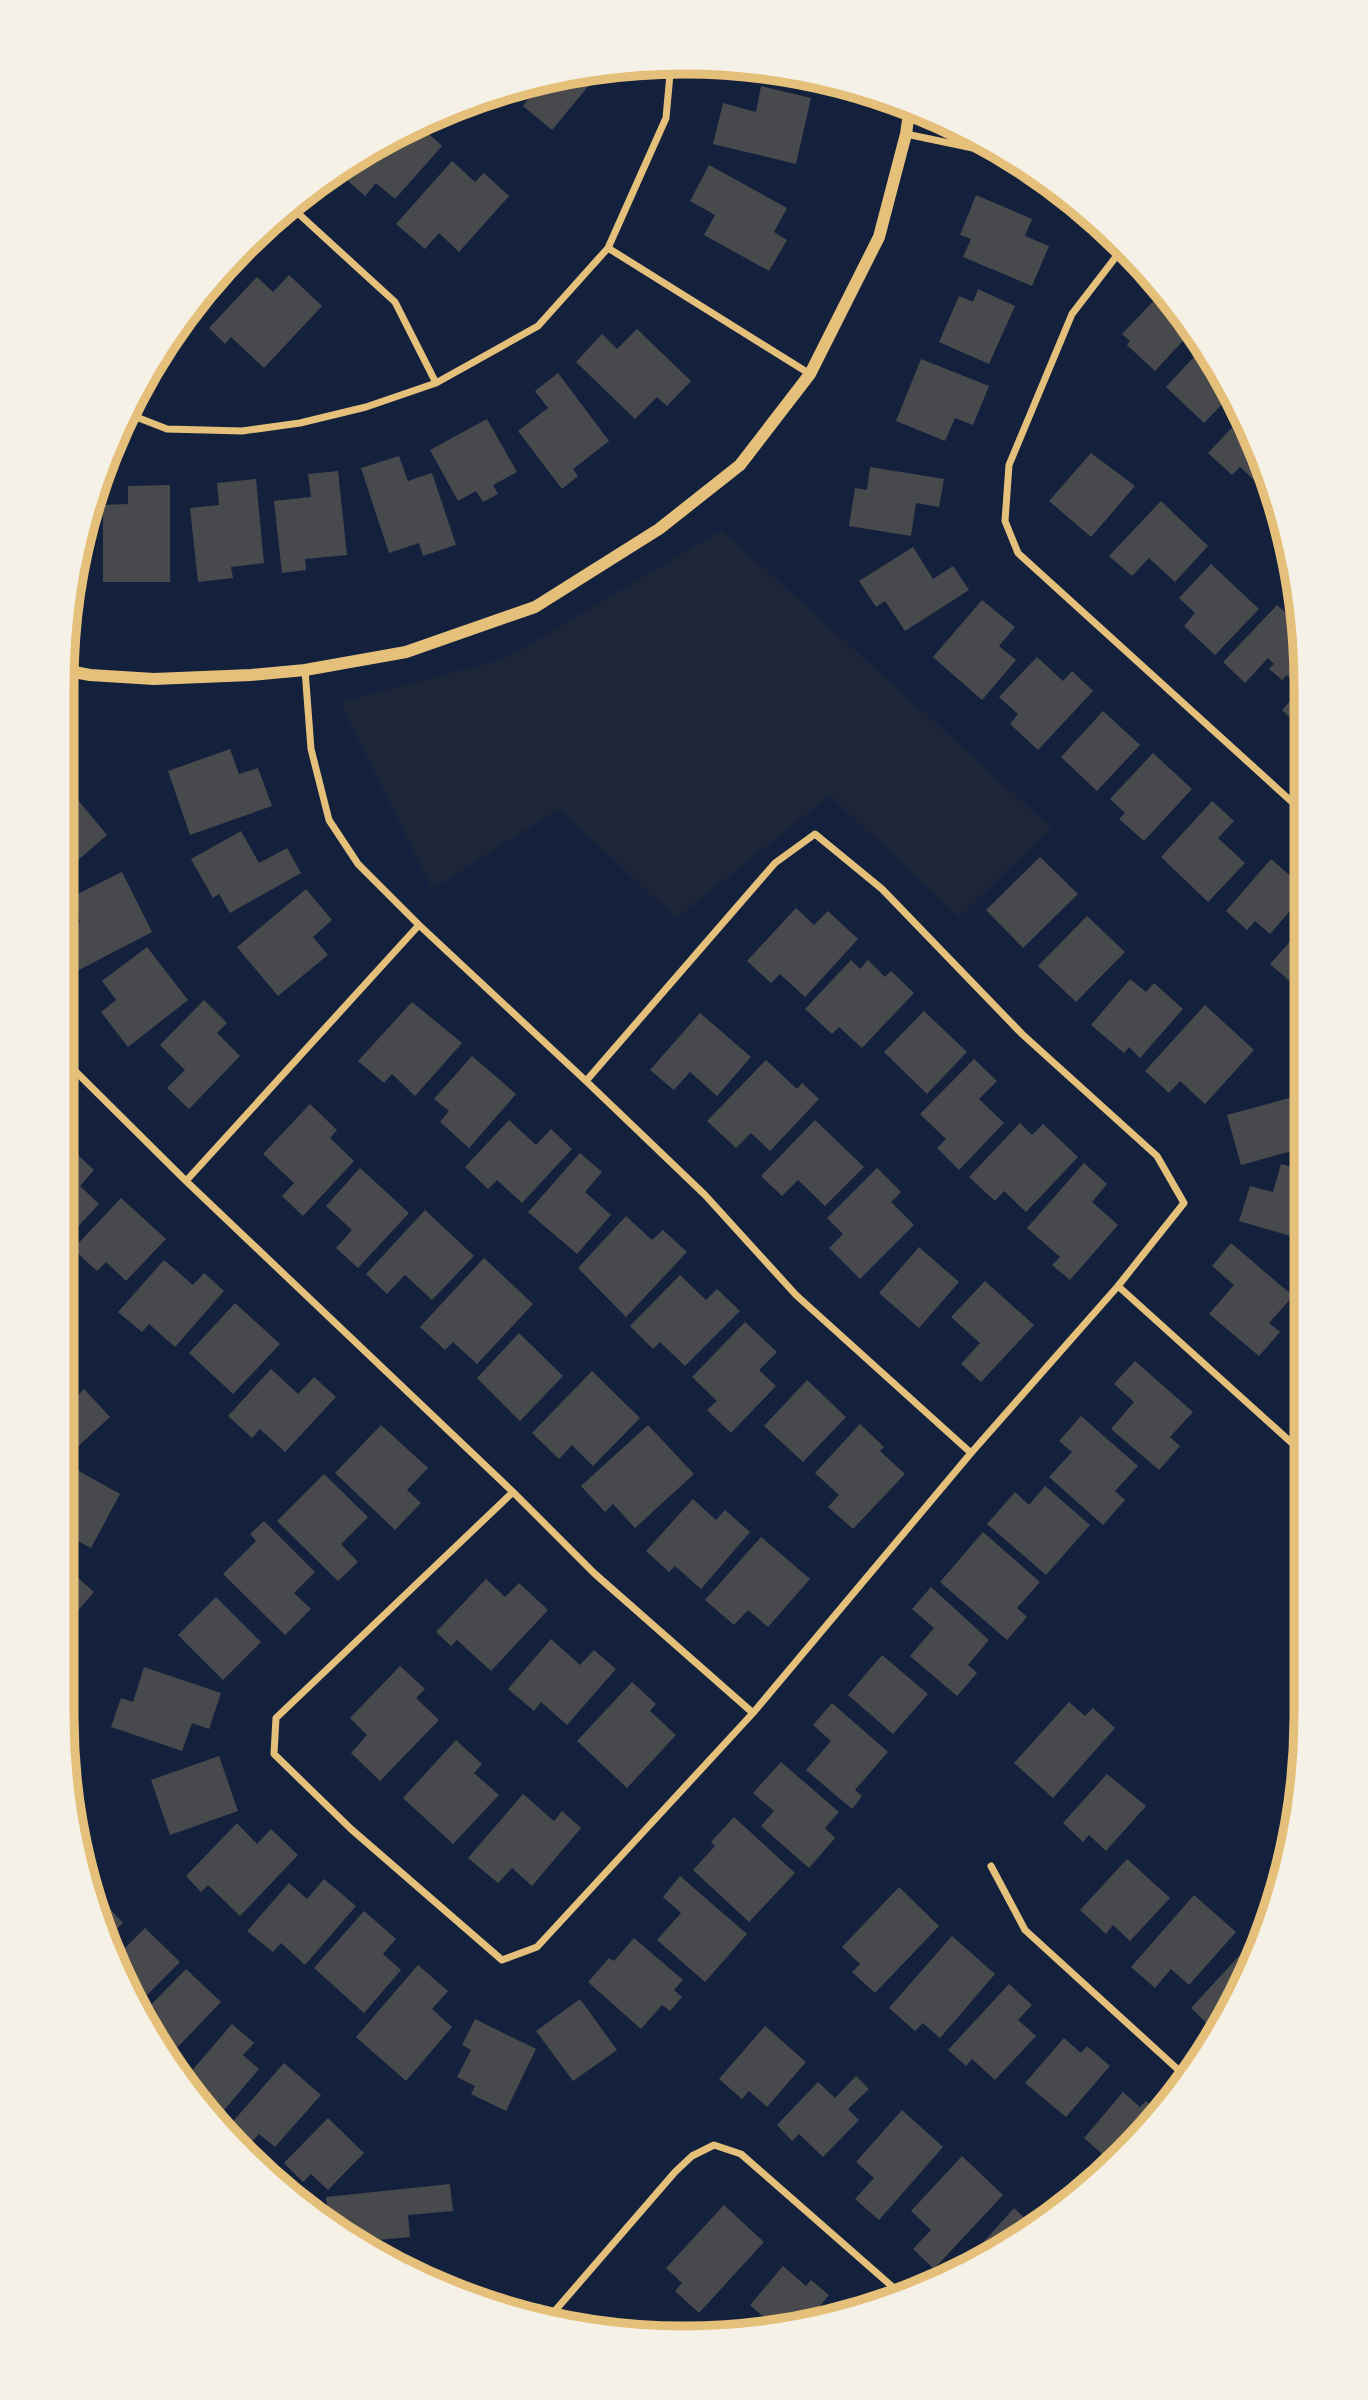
<svg xmlns="http://www.w3.org/2000/svg" width="1368" height="2400" font-family="Overpass,sans-serif">
<style>
.green{fill:#1d2539}
.building{fill:#48494c}
.lines{fill:none;stroke-linecap:round;stroke-linejoin:round}
.minor{stroke:#e5c07b;stroke-width:7}
.tertiary{stroke:#e5c07b;stroke-width:12}
.rim{fill:none;stroke:#e5c07b;stroke-width:9}
</style>
<rect width="100%" height="100%" fill="#14213d"/>
<path class="green" d="M722 530 1052 828 959 917 830 796 676 918 559 809 432 889 340 702 504 659Z"/>
<path class="building" d="M598 70 600 72 552 130 523 106 529 98 514 86Z
M761 86 811 98 796 164 713 144 723 103 756 112Z
M419 125 442 146 395 199 376 183 365 196 336 170 403 129 410 135Z
M452 161 475 182 484 173 509 196 459 252 439 233 425 249 396 224Z
M709 165 787 208 774 232 787 240 769 271 704 235 715 215 690 201Z
M976 195 1032 219 1025 236 1049 246 1032 286 963 257 971 239 960 235Z
M251 240 253 243 200 301 197 299 216 273Z
M289 275 322 306 264 368 231 337 225 344 209 328 257 277 273 292Z
M978 289 1015 306 989 364 939 342 959 296 973 302Z
M1161 293 1194 329 1155 371 1127 345 1130 341 1122 334Z
M637 329 691 381 667 406 657 397 635 419 576 362 602 334 617 349Z
M1205 345 1230 396 1204 423 1166 387Z
M921 359 989 386 973 425 955 418 945 441 896 421Z
M558 373 609 441 573 469 578 476 562 489 518 431 548 408 535 391Z
M1241 418 1273 481 1265 490 1240 467 1232 475 1208 453Z
M487 419 517 472 493 485 498 494 483 502 476 491 458 501 430 450Z
M1091 453 1135 486 1091 537 1049 501Z
M399 456 408 481 432 473 456 545 423 556 419 543 389 553 361 468Z
M870 467 944 479 939 507 916 503 911 536 849 526 855 488 867 490Z
M338 471 347 555 305 559 306 570 282 573 274 501 311 497 308 474Z
M256 479 264 563 231 567 233 578 198 582 190 508 219 505 217 483Z
M170 485V582H103V505L128 504V486Z
M1276 492 1283 523 1263 506Z
M1161 501 1208 546 1175 582 1149 558 1132 576 1109 556Z
M913 547 933 579 953 566 969 590 905 631 885 601 876 607 859 581Z
M1211 564 1259 609 1215 655 1184 626 1195 613 1179 598Z
M982 600 1015 627 999 646 1016 660 982 700 933 657Z
M1277 605 1302 627V674L1294 683 1287 675 1282 680 1269 669 1274 664 1268 658 1245 683 1223 662Z
M1037 657 1063 681 1072 671 1093 691 1038 750 1010 724 1018 714 999 697Z
M1302 688V729L1282 710Z
M1103 711 1140 745 1097 791 1061 757Z
M230 749 239 774 258 768 272 806 190 835 168 771Z
M1153 753 1192 789 1144 841 1119 819 1125 813 1110 799Z
M62 781 107 835 62 874Z
M1212 801 1234 821 1218 838 1245 863 1208 902 1161 857Z
M241 831 259 863 287 848 301 873 230 913 219 894 213 898 191 859Z
M1040 857 1078 894 1023 948 986 910Z
M1271 859 1302 886V897L1270 934 1255 921 1247 930 1226 911Z
M122 872 152 932 77 971 62 941V931L80 922 69 898Z
M306 889 332 920 313 937 328 955 278 996 237 947Z
M796 908 814 925 828 911 858 939 805 997 780 974 771 983 747 961Z
M1087 916 1125 952 1076 1002 1038 966Z
M1303 927V993L1270 964Z
M147 947 188 1000 128 1047 101 1012 116 1000 102 981Z
M851 960 860 969 868 960 885 977 891 971 914 993 862 1048 839 1027 832 1034 805 1009Z
M1130 979 1146 992 1154 983 1183 1009 1140 1058 1129 1047 1124 1053 1091 1025Z
M204 1000 227 1023 217 1033 240 1056 189 1109 167 1088 185 1070 160 1045Z
M412 1002 462 1043 415 1096 392 1074 384 1083 358 1061Z
M1205 1005 1254 1050 1205 1104 1180 1081 1169 1093 1145 1071Z
M924 1011 967 1052 927 1094 884 1052Z
M700 1013 751 1057 717 1096 690 1072 674 1090 650 1070Z
M472 1056 516 1094 469 1148 440 1122 449 1111 434 1099Z
M974 1059 997 1081 979 1099 1004 1123 959 1170 937 1148 946 1139 920 1114Z
M766 1060 797 1089 802 1083 819 1099 770 1151 751 1133 736 1148 707 1121Z
M1300 1095 1303 1106V1148L1241 1165 1227 1115Z
M310 1104 337 1130 330 1138 354 1161 303 1216 282 1196 294 1183 263 1154Z
M509 1120 536 1145 551 1129 572 1149 522 1203 497 1180 488 1189 465 1167Z
M815 1120 864 1167 825 1206 798 1180 782 1196 761 1176Z
M1020 1123 1032 1135 1043 1124 1078 1157 1026 1212 1004 1191 995 1201 969 1177Z
M65 1143 94 1170 80 1186 99 1204 62 1244V1146Z
M580 1153 602 1172 585 1192 611 1215 577 1254 528 1212Z
M1084 1163 1107 1184 1092 1202 1118 1225 1070 1280 1052 1265 1060 1257 1027 1228Z
M1281 1164 1303 1170 1304 1240 1239 1221 1250 1186 1273 1192Z
M360 1168 409 1213 358 1268 336 1248 352 1230 326 1206Z
M877 1168 901 1192 891 1202 914 1225 860 1279 829 1248 843 1234 827 1218Z
M121 1198 166 1239 126 1281 106 1262 97 1271 73 1249Z
M425 1210 474 1256 432 1300 405 1275 387 1294 366 1274Z
M626 1216 652 1240 663 1230 687 1252 626 1317 578 1268Z
M1231 1243 1293 1296 1269 1323 1280 1332 1259 1356 1209 1314 1234 1285 1212 1266Z
M919 1247 959 1282 919 1328 879 1293Z
M484 1258 533 1304 477 1364 453 1342 445 1350 420 1327Z
M164 1260 193 1285 204 1273 224 1291 175 1347 149 1324 142 1332 118 1312Z
M680 1275 706 1300 717 1289 740 1311 685 1366 660 1342 653 1349 630 1326Z
M985 1281 1034 1325 981 1382 961 1364 980 1343 951 1317Z
M235 1303 280 1344 233 1394 189 1353Z
M745 1322 777 1352 759 1370 776 1386 731 1433 707 1410 717 1401 692 1377Z
M519 1333 563 1376 520 1421 477 1378Z
M1135 1361 1193 1412 1170 1437 1180 1446 1159 1470 1111 1429 1134 1402 1114 1384Z
M271 1369 298 1394 314 1377 336 1397 285 1452 260 1429 252 1438 228 1416Z
M592 1371 640 1418 593 1466 572 1445 559 1459 532 1433Z
M62 1379 77 1396 84 1389 110 1417 62 1461Z
M807 1380 846 1417 803 1462 764 1426Z
M1081 1416 1138 1466 1115 1491 1125 1500 1103 1525 1049 1477 1072 1452 1059 1441Z
M860 1424 884 1447 880 1451 905 1474 853 1529 828 1507 839 1495 815 1473Z
M381 1425 428 1468 407 1490 421 1503 395 1530 335 1473Z
M648 1425 694 1474 635 1528 613 1504 605 1512 581 1486Z
M72 1467 120 1494 91 1548 61 1532 62 1486Z
M324 1474 368 1517 341 1544 358 1562 338 1581 277 1521Z
M1045 1486 1090 1525 1046 1575 987 1524 1015 1492 1029 1505Z
M693 1499 716 1520 725 1510 750 1532 701 1589 675 1566 669 1572 646 1551Z
M264 1521 315 1572 294 1593 311 1609 285 1635 223 1574 256 1541 250 1534Z
M983 1532 1040 1582 1017 1608 1027 1617 1007 1640 940 1582Z
M761 1537 810 1579 768 1627 748 1610 734 1625 705 1600Z
M61 1563 94 1592 73 1616 64 1608 61 1611Z
M486 1579 505 1597 519 1583 548 1610 491 1671 457 1640 451 1646 436 1632Z
M931 1587 989 1640 968 1665 977 1673 957 1696 910 1656 934 1628 912 1609Z
M216 1597 261 1642 223 1680 178 1635Z
M551 1639 580 1665 594 1650 616 1669 567 1725 541 1702 534 1711 508 1689Z
M882 1655 928 1694 893 1734 848 1695Z
M400 1666 425 1689 416 1698 439 1720 380 1781 351 1753 367 1735 350 1718Z
M144 1667 221 1693 209 1729 192 1723 182 1751 111 1727 121 1698 133 1702Z
M632 1682 656 1704 650 1711 676 1735 627 1788 577 1741Z
M1069 1702 1085 1716 1093 1708 1115 1728 1053 1798 1014 1763Z
M832 1703 888 1752 855 1790 862 1796 852 1809 806 1770 831 1741 813 1725Z
M456 1740 482 1764 474 1773 499 1795 453 1844 403 1798Z
M219 1756 238 1811 170 1835 151 1780Z
M781 1762 839 1812 825 1828 835 1838 809 1868 761 1826 774 1811 753 1793Z
M1107 1774 1146 1806 1106 1851 1089 1835 1083 1842 1063 1823Z
M523 1794 554 1821 562 1811 581 1828 532 1886 512 1868 498 1883 468 1858Z
M734 1817 795 1873 749 1922 693 1870 715 1846 711 1842Z
M237 1823 257 1844 271 1829 298 1855 240 1916 208 1885 201 1892 186 1876Z
M1127 1859 1170 1898 1130 1941 1113 1925 1106 1934 1080 1910Z
M680 1876 747 1934 705 1982 657 1940 681 1913 663 1897Z
M324 1879 356 1906 305 1965 281 1943 273 1952 247 1931 289 1883 307 1899Z
M89 1886 123 1923 106 1938 94 1916Z
M899 1887 939 1926 875 1993 852 1972 860 1964 842 1947Z
M1194 1895 1236 1932 1189 1985 1171 1969 1155 1988 1131 1967Z
M364 1911 396 1939 383 1954 401 1970 364 2013 314 1968Z
M145 1928 180 1962 140 2002 116 1957Z
M952 1936 995 1974 940 2038 923 2023 915 2031 889 2008Z
M634 1938 683 1980 674 1990 682 1997 670 2011 662 2005 641 2029 588 1982 609 1958 614 1961Z
M1240 1955 1250 1964 1224 2027 1216 2032 1191 2008Z
M418 1965 448 1991 432 2009 452 2027 406 2081 356 2037Z
M186 1969 221 2002 170 2055 145 2011Z
M1009 1984 1032 2005 1018 2020 1036 2036 995 2080 972 2059 966 2066 948 2050Z
M580 1999 617 2050 573 2081 536 2031Z
M475 2019 536 2049 506 2111 471 2094 475 2086 457 2077 471 2050 462 2045Z
M232 2024 254 2043 243 2055 259 2069 219 2116 194 2095 202 2086 189 2074Z
M765 2026 806 2062 767 2107 749 2091 742 2099 719 2079Z
M1064 2038 1081 2053 1087 2046 1110 2066 1066 2117 1025 2083Z
M284 2063 321 2095 275 2147 259 2134 250 2144 229 2126Z
M856 2076 869 2089 848 2109 859 2120 823 2157 799 2134 792 2141 777 2125 818 2082 835 2098Z
M1123 2092 1140 2107 1146 2101 1156 2109 1112 2163 1084 2138Z
M902 2110 943 2147 879 2220 855 2199 874 2178 856 2162Z
M328 2118 364 2153 328 2190 311 2174 303 2182 284 2163Z
M962 2156 1003 2195 934 2269 913 2249 931 2230 911 2211Z
M450 2184 453 2211 408 2215 410 2237 357 2242 338 2234 329 2225 326 2197Z
M724 2205 764 2242 699 2313 675 2291 682 2283 666 2268Z
M1014 2208 1031 2224 964 2266 963 2265Z
M783 2266 806 2286 811 2280 829 2295 810 2318 774 2326 750 2305Z"/>
<g class="lines">
<path class="minor" d="M906 134 1011 156
M289 205 395 302 436 383
M1125 245 1072 314 1009 465 1005 521 1018 553 1302 811
M608 248 810 374
M126 413 167 429 242 431 300 423 366 407 436 383 538 326 608 248 666 118 671 63
M305 670 311 749 329 820 358 864 419 925 586 1081 705 1195 796 1295 971 1453
M62 1058 186 1181 513 1492 595 1574 753 1713
M186 1181 419 925
M1118 1286 1304 1454
M513 1492 276 1718 274 1754 351 1829 502 1960 537 1947 753 1713 971 1453 1118 1286 1184 1203 1157 1156 1022 1034 882 889 815 834 775 863 586 1081
M991 1866 1025 1930 1184 2075
M547 2320 675 2172 692 2156 714 2145 741 2154 903 2296"/>
<path class="tertiary" d="M63 670 90 675 154 679 251 675 305 670 406 652 535 607 659 529 740 465 810 374 879 237 906 134 910 106"/>
</g>
<path d="M0 0H1368V2400H0ZM684 74H684A610 610 0 0 1 1294 684V1716A610 610 0 0 1 684 2326H684A610 610 0 0 1 74 1716V684A610 610 0 0 1 684 74Z" fill="#f6f1e7" fill-rule="evenodd"/>
<path class="rim" d="M684 74H684A610 610 0 0 1 1294 684V1716A610 610 0 0 1 684 2326H684A610 610 0 0 1 74 1716V684A610 610 0 0 1 684 74Z"/>
</svg>
